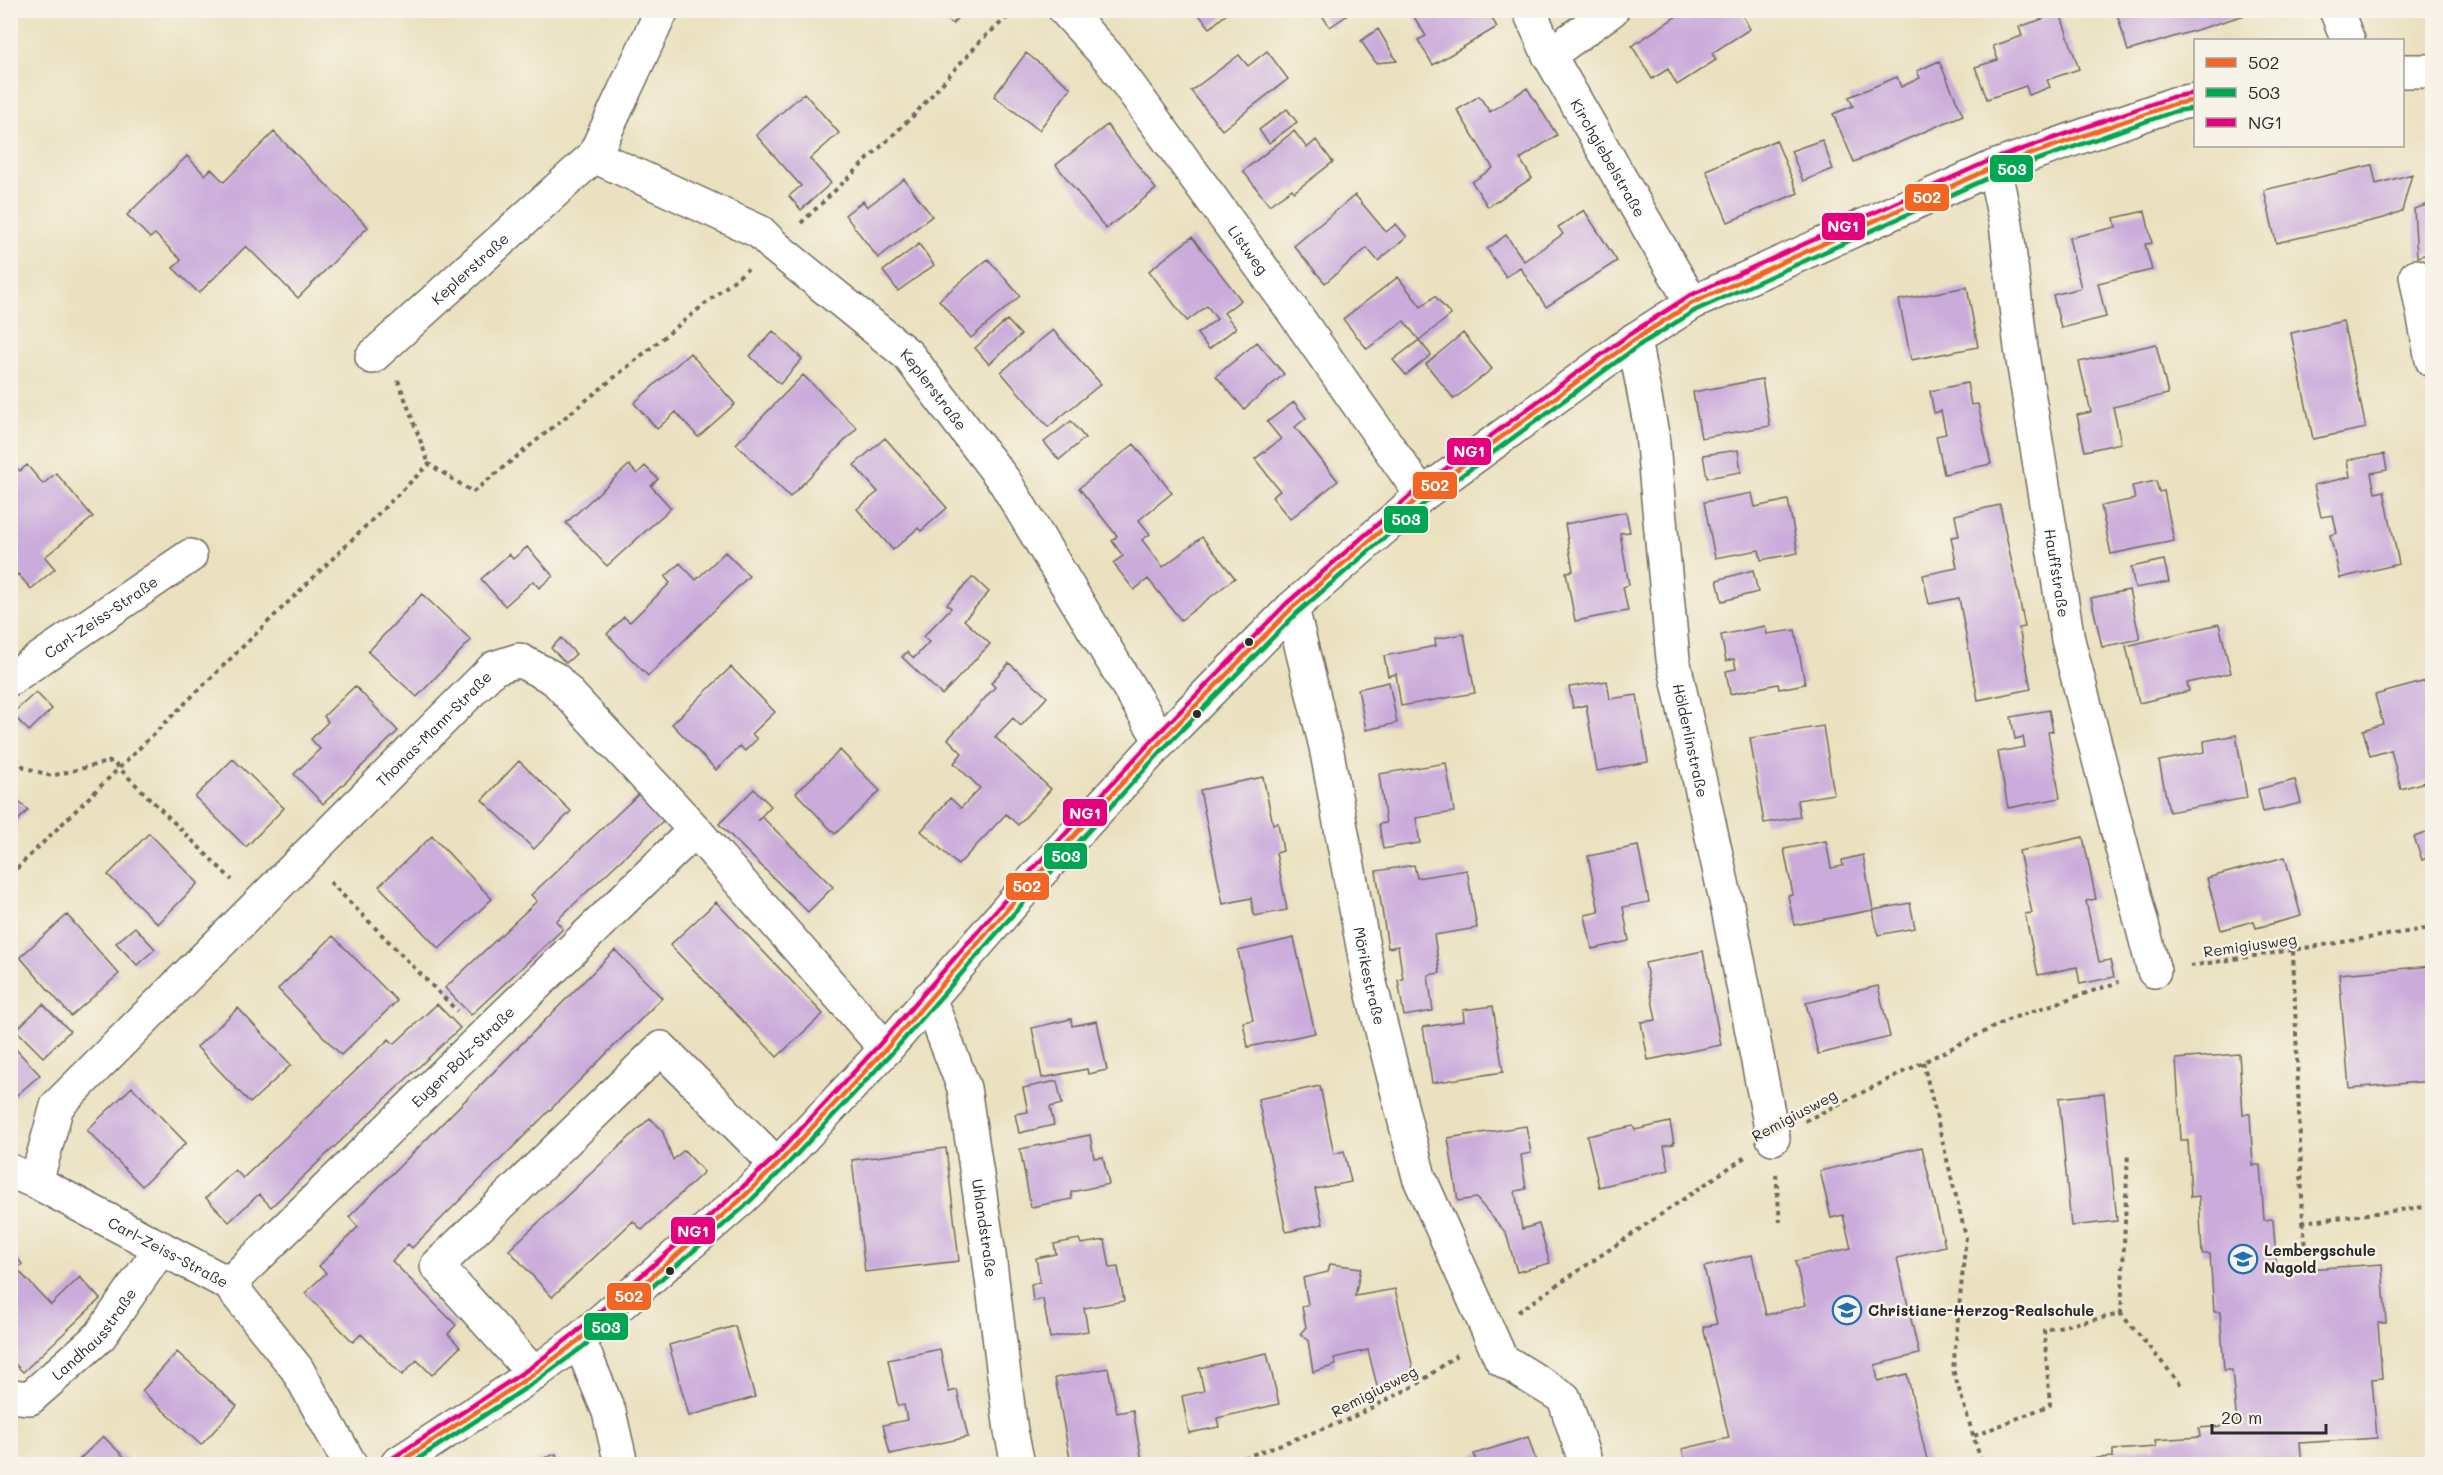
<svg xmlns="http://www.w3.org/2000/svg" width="2443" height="1475" font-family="Mali,sans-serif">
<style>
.building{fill:#cbabdb}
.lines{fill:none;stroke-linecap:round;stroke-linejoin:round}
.minor-casing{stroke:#6e6b5f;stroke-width:36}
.path{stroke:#6e6b5f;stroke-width:4;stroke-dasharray:4.5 4.5;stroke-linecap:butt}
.minor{stroke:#fff;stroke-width:33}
.bus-1-casing{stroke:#f7f3e8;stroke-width:9}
.bus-2-casing{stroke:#f7f3e8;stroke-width:9}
.bus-3-casing{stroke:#f7f3e8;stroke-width:9}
.bus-1{stroke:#f26522;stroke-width:4.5}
.bus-2{stroke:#00a651;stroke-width:4.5}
.bus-3{stroke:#e5007d;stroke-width:4.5}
.bus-dot{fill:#2b2b2b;stroke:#f7f3e8;stroke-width:2}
.labels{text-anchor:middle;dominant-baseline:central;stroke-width:5;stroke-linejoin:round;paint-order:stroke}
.street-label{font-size:15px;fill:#2b2b2b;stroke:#f7f3e8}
.poi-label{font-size:15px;font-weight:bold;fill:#2b2b2b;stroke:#f7f3e8;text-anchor:start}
.line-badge{stroke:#f7f3e8;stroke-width:2}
.badge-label{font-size:16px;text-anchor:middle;font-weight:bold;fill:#fff}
</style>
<rect width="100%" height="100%" fill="#f7f3e8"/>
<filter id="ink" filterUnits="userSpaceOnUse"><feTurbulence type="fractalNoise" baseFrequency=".0167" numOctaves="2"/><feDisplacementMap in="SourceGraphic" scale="12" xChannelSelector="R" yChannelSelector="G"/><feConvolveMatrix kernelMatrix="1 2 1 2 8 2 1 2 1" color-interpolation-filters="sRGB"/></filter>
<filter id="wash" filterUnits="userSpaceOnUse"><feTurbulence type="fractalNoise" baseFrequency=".008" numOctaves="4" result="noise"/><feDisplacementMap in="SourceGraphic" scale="24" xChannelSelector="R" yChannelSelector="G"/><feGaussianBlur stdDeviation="1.35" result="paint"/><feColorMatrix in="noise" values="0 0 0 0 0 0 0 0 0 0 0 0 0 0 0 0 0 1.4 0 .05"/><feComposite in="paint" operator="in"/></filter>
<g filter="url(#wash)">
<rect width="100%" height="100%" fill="#ebe1c0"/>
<g id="blocks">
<path class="building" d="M934 10H963L953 24Z
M1195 10H1231L1210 28Z
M1318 10H1355L1330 27Z
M1426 10H1487L1497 27 1433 65 1418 40 1426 36 1414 17Z
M1686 10H1746L1741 13 1750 29 1712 53 1716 60 1677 85 1668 69 1652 79 1632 46Z
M2116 10H2258V11L2128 51Z
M2060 13 2079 69 2047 80 2050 87 2029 95 2026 86 1987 99 1975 67 1998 60 1993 46 2022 36 2019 27Z
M1378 29 1397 61 1376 63 1361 41Z
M1267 51 1288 79 1222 130 1191 91 1239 55 1248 66Z
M1026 53 1071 88 1039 130 994 96Z
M1939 61 1963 115 1854 162 1833 114 1853 106 1849 97 1897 77 1901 87 1920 78 1917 71Z
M1527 88 1557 135 1520 159 1532 178 1488 207 1472 182 1493 168 1457 110 1479 96 1490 112Z
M804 93 839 133 810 159 831 183 801 210 789 196 801 186 756 135Z
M1287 109 1297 122 1269 143 1259 130Z
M1107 125 1156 189 1106 229 1056 165Z
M1294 131 1307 148 1316 140 1333 162 1294 192 1292 189 1269 205 1243 171Z
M274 132 368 227 298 298 246 246 199 293 173 268 181 260 155 234 150 238 127 215 187 156 205 175 211 169 224 182Z
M1776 140 1798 193 1728 222 1706 170Z
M1822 140 1833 169 1803 181 1791 151Z
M2372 165 2376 184 2412 174 2402 211 2384 218 2276 243 2264 190Z
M904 179 932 216 878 258 845 215 863 201 867 207Z
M1355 195 1386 232 1396 224 1407 237 1378 261 1367 248 1325 283 1294 246Z
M2432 203V253L2417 257 2414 209Z
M1584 210 1617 261 1546 307 1520 267 1506 277 1487 249 1506 235 1524 261 1563 234 1558 227Z
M2145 211 2152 243 2145 244 2152 270 2098 283 2106 317 2061 328 2053 295 2081 288 2069 238 2116 227 2114 218Z
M1192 237 1241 300 1224 313 1236 328 1209 349 1197 334 1217 319 1207 306 1187 321 1149 271Z
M919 244 934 265 898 291 883 271Z
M988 259 1020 296 971 338 939 300Z
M1398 277 1421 307 1435 296 1451 315 1419 340 1431 355 1406 375 1393 360 1419 340 1404 321 1367 349 1343 319Z
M1967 287 1978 347 1911 360 1899 300Z
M1007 320 1021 335 989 364 975 348Z
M2343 321 2366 428 2313 439 2291 333Z
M1053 330 1101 384 1048 427 1001 372Z
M773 331 802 359 780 384 750 356Z
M1463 333 1492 369 1454 399 1426 364Z
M1257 342 1284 374 1244 409 1216 376Z
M2156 344 2168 394 2113 407 2121 443 2085 451 2077 415 2091 412 2079 362Z
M690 353 735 404 698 437 676 412 657 429 634 403Z
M803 375 857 428 790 497 736 444Z
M1762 379 1770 426 1701 438 1693 392Z
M1967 383 1971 405 1978 404 1991 464 1944 474 1936 436 1946 434 1941 411 1934 413 1930 391Z
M1294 402 1306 418 1295 427 1338 481 1290 519 1272 497 1280 491 1255 459 1281 439 1267 422Z
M1071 421 1085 438 1059 460 1044 442Z
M885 438 947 508 921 531 918 528 893 550 857 509 878 492 854 465Z
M1134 444 1172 493 1139 520 1150 534 1142 540 1163 567 1202 537 1235 578 1181 620 1148 579 1134 590 1113 563 1123 556 1112 541 1117 536 1079 488Z
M1738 450 1741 472 1707 478 1703 455Z
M2384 454 2387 470 2371 473 2375 493 2384 491 2399 564 2340 578 2330 535 2337 533 2333 515 2321 517 2314 485 2350 477 2347 460Z
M10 460 20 471 27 465 43 484 56 473 93 517 45 557 55 569 31 589 18 574 10 579Z
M629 465 637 474 645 466 658 479 651 486 671 508 607 566 566 523Z
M2156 481 2159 492 2164 491 2174 541 2111 554 2101 506 2135 499 2132 486Z
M1752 493 1755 507 1788 500 1798 553 1761 560 1759 550 1715 558 1704 502Z
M2000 505 2025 627 2019 628 2031 689 1978 700 1959 598 1929 604 1923 575 1957 568 1951 537 1959 536 1955 515Z
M1626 512 1630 532 1620 533 1629 585 1623 587 1628 611 1575 621 1566 572 1573 571 1565 524Z
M527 547 553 576 539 588 533 581 505 606 481 579 509 554 513 559Z
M725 552 749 576 648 676 607 634 624 617 630 622 670 583 665 577 680 563 696 580Z
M2164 560 2169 582 2135 588 2131 567Z
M1753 570 1758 592 1722 601 1717 580Z
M973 577 989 592 964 620 990 644 942 695 902 657 907 652 914 658 929 642 923 637 951 608 947 604Z
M2129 590 2140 639 2102 647 2091 598Z
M422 594 471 640 417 697 368 652Z
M2219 624 2231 673 2187 683 2189 691 2139 703 2126 646Z
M1765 626 1767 634 1795 630 1805 684 1779 689 1778 684 1730 694 1726 671 1736 669 1734 659 1726 661 1721 635Z
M1464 634 1475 693 1401 706 1396 674 1388 676 1384 656 1436 646 1435 639Z
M561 638 576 654 566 663 551 648Z
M1009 663 1047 697 1021 726 1013 718 995 737 1051 789 1018 825 1006 814 958 865 921 831 950 798 961 808 980 788 954 763 962 753 948 739 995 687 991 683Z
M731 667 775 712 752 734 757 739 745 751 740 746 716 770 672 724Z
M1607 681 1610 699 1637 695 1648 762 1597 771 1586 705 1573 708 1569 687Z
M2426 681 2432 704V780L2401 789 2391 750 2370 756 2363 730 2383 724 2375 695Z
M1389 682 1397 723 1366 730 1358 689Z
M355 686 398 731 323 804 294 774 320 749 311 739 328 722 324 716Z
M36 692 52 709 29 731 12 714Z
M2049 710 2053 731 2048 732 2060 798 2008 808 1998 752 2025 747 2023 737 2015 739 2011 717Z
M1823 726 1834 794 1797 800 1800 817 1764 823 1750 738Z
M2236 735 2247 798 2169 812 2159 761 2205 752 2204 741Z
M840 750 880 791 835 834 796 793Z
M233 759 284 808 246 847 195 797Z
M519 761 571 811 534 849 482 800Z
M1446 763 1454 812 1416 818 1420 843 1383 849 1379 824 1386 823 1379 774Z
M1263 777 1273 824 1278 823 1283 851 1276 853 1287 910 1254 916 1251 898 1223 904 1200 790Z
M2295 780 2301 803 2263 812 2258 789Z
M754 789 771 806 757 821 762 817 833 887 808 912 719 824Z
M642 791 667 817 556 921 563 929 471 1015 445 988 537 901 531 895Z
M10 794 28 810 10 829Z
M2432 831V856L2422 860 2414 837Z
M149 833 198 883 158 924 108 875Z
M432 836 492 899 439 949 379 886Z
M2083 837 2096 899 2086 901 2099 962 2110 960 2114 977 2080 984 2077 967 2038 975 2025 914 2032 913 2019 851Z
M1826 841 1831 868 1843 866 1842 860 1863 855 1873 910 1910 903 1915 928 1878 935 1873 910 1794 925 1788 895H1793L1784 849Z
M1638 846 1649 902 1623 907 1629 941 1592 949 1585 915 1599 912 1588 856Z
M2285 857 2301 916 2256 928 2254 921 2221 930 2207 878Z
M1414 865 1417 878 1467 870 1477 928 1434 935 1440 973 1428 975 1433 1011 1404 1016 1398 980 1403 979 1398 946 1388 948 1376 871Z
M716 902 823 1014 777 1057 670 945Z
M67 915 119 974 71 1016 20 957Z
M135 927 155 949 137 965 116 943Z
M333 936 397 1001 341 1055 278 989Z
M1294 938 1315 1033 1248 1047 1243 1022 1253 1020 1238 951Z
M615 950 662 998 412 1248 408 1244 392 1261 456 1325 448 1334 460 1347 432 1375 417 1360 402 1375 361 1334 353 1342 305 1293 326 1273 319 1266 358 1227 349 1217Z
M1703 951 1721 1045 1648 1060 1641 1022 1656 1020 1645 963Z
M2432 966V1081L2349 1088 2339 974Z
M1878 986 1890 1037 1818 1054 1806 1003Z
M43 1004 70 1031 43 1057 16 1030Z
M437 1004 460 1028 271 1207 259 1194 229 1222 206 1198 235 1170 243 1178 389 1039 394 1044Z
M1493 1006 1503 1072 1432 1083 1423 1027 1464 1021 1463 1010Z
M238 1008 291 1065 250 1103 197 1047Z
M1071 1019 1072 1026 1097 1021 1107 1070 1088 1074 1087 1069 1042 1078 1032 1028Z
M10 1043 40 1075 10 1101Z
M2239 1054 2243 1114H2250L2253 1165H2260L2264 1220 2273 1219 2277 1271 2382 1264 2386 1323H2378L2382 1378 2372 1379 2377 1438 2300 1443 2302 1464H2066V1460L2113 1457V1450L2156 1447 2155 1440 2200 1437 2199 1428 2237 1425 2232 1370H2224L2220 1312H2214L2210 1254H2202L2199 1196 2191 1197 2188 1140H2181L2176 1059Z
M1057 1081 1062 1104 1050 1107 1054 1125 1019 1133 1015 1114 1028 1112 1023 1088Z
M1320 1086 1334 1154 1344 1151 1351 1182 1315 1189 1323 1224 1286 1232 1258 1099Z
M132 1087 186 1143 142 1186 87 1130Z
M2104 1093 2117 1221 2071 1226 2059 1098Z
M650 1118 662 1130 673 1160 684 1150 704 1172 642 1230 633 1221 552 1297 509 1250Z
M1670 1122 1674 1144 1664 1146 1669 1170 1599 1187 1587 1136 1633 1126 1635 1130Z
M1526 1126 1531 1153 1521 1155 1526 1189 1515 1191 1522 1229 1539 1224 1550 1263 1517 1272 1506 1233 1476 1198 1458 1201 1448 1138Z
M1090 1135 1094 1158 1103 1157 1109 1184 1071 1192 1072 1199 1031 1207 1020 1149Z
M1922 1147 1945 1246 1897 1258 1919 1354 1875 1365 1878 1381 1907 1374 1928 1464H1686L1682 1449 1729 1438 1703 1327 1717 1324 1704 1267 1752 1255 1766 1315 1806 1305 1795 1261 1851 1248 1843 1215 1831 1218 1820 1171Z
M946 1148 959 1261 865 1272 852 1160Z
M1079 1239 1081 1244 1105 1240 1110 1268 1118 1267 1124 1301 1084 1308 1088 1331 1050 1338 1043 1299 1033 1301 1031 1284 1040 1282 1036 1258 1056 1254 1054 1244Z
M12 1253 22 1264 17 1269 51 1305 80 1277 100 1299 23 1372 10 1359Z
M1330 1264 1361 1268 1355 1296 1395 1289 1414 1373 1378 1390 1368 1350 1334 1358 1336 1365 1313 1372 1308 1340 1300 1334 1306 1327 1302 1307 1308 1304 1303 1278 1328 1272Z
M735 1326 755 1397 689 1416 669 1345Z
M940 1349 949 1392 957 1390 968 1437 890 1454 883 1425 907 1420 904 1405 898 1406 888 1360Z
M177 1352 237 1406 201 1445 142 1391Z
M1267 1353 1279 1404 1217 1418 1219 1427 1189 1433 1182 1396 1204 1391 1199 1368Z
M1108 1368 1117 1413 1133 1410 1142 1461 1122 1464H1071L1055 1378Z
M103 1436 131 1464H75Z
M1528 1437 1537 1464H1477L1474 1454Z
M556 1454 559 1464H526Z"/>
</g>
</g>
<g filter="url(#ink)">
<use href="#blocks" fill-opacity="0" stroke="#6e6b5f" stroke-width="1.5"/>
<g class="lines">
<g class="minor-casing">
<g id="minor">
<path id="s1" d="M1065 10 1109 58 1283 297 1422 495"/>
<path id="s2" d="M1529 10 1549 55 1692 303"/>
<path d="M2336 10 2348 40"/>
<path d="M1549 55 1612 10"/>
<path d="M2402 71H2432"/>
<path id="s3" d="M594 156 760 232 775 247 908 355 1005 482 1161 741"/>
<path id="s4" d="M1994 167 2006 224 2021 348 2068 640 2154 971"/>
<path d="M2416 276 2432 360"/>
<path id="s5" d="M1634 340 1652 434 1673 659 1729 914 1773 1138"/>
<path id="s6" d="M372 357 594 156 662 10"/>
<path id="s7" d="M1292 608 1326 747 1369 979 1419 1177 1501 1359 1564 1398 1586 1464"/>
<path id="s8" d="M10 679 190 556"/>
<path id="s9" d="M929 998 964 1088 989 1255 1011 1431 1018 1464"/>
<path id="s10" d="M10 1171 36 1182 229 1284 297 1369 350 1464"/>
<path id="s11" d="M36 1182 57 1106 494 668 519 660 555 679 695 830 886 1049"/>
<path id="s12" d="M229 1284 695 830"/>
<path d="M579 1340 609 1412 621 1464"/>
<path d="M534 1374 437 1266 661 1048 777 1165"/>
<path id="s13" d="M10 1396 30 1398 100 1336 161 1248"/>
<path d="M397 1464 534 1374 579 1340 739 1201 777 1165 886 1049 1025 889 1161 741 1292 608 1422 495 1634 340 1692 303 1994 167 2174 104 2196 100"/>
</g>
</g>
<path class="path" d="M801 223 914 115 981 40 1016 10
M398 380 429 464
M10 751 24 767 51 776 112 761 232 880
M10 875 429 464 473 492 748 269
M330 882 457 1011
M2293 951 2303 1222 2432 1206
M2190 966 2432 928
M1923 1062 1966 1237 1953 1370 1982 1464
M1805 1121 2010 1019 2119 982
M1776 1174 1780 1222
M2303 1222 2306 1247
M1518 1312 1745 1157
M2121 1314 2128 1152
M1974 1436 2050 1405 2044 1330 2121 1314 2183 1387
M1227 1464 1347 1420 1418 1384 1458 1354"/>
<use href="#minor" class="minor"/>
<g class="bus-1-casing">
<path id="bus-1" d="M397 1464 534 1374 579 1340 739 1201 777 1165 886 1049 1025 889 1161 741 1292 608 1422 495 1634 340 1692 303 1994 167 2174 104 2196 100"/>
</g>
<g class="bus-2-casing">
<path id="bus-2" d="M410 1464 538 1380 584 1346 744 1207 782 1170 891 1054 1031 894 1166 746 1297 613 1427 501 1638 346 1696 310 1997 174 2176 111 2196 108"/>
</g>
<g class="bus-3-casing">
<path id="bus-3" d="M393 1458 530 1368 574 1334 734 1195 772 1160 880 1044 1019 884 1156 736 1287 603 1418 489 1630 334 1689 296 1991 160 2172 97 2195 93"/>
</g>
<use href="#bus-1" class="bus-1"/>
<use href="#bus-2" class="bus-2"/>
<use href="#bus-3" class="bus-3"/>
</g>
</g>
<defs>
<g id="school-ring" transform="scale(1.5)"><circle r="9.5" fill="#f7f3e8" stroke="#1f6fb2" stroke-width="1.5"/><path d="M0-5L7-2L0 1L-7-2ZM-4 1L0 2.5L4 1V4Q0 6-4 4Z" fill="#1f6fb2"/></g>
</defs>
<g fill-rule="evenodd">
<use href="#school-ring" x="2243" y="1259"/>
<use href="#school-ring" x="1847" y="1310"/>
</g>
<g class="bus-dot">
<circle cx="1249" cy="642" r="5"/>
<circle cx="1197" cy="714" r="5"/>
<circle cx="670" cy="1271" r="5"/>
</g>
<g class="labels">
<g class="street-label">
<text stroke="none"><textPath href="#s2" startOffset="168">Kirchgiebelstraße</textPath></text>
<text stroke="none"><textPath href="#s1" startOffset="302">Listweg</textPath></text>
<text stroke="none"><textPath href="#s6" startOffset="132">Keplerstraße</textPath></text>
<text stroke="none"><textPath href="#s3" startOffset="418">Keplerstraße</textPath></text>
<text stroke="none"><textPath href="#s4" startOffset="411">Hauffstraße</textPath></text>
<text stroke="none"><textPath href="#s8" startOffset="110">Carl-Zeiss-Straße</textPath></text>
<text stroke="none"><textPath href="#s11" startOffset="612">Thomas-Mann-Straße</textPath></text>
<text stroke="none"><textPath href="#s5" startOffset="405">Hölderlinstraße</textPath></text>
<text transform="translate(2250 945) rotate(-8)">Remigiusweg</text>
<text stroke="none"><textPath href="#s7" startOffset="376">Mörikestraße</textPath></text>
<text stroke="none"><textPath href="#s12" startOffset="326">Eugen-Bolz-Straße</textPath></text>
<text transform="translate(1794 1115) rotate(-28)">Remigiusweg</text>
<text stroke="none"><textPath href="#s9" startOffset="238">Uhlandstraße</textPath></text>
<text stroke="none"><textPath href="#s10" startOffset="178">Carl-Zeiss-Straße</textPath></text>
<text stroke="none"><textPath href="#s13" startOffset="111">Landhausstraße</textPath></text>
<text transform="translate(1374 1391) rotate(-27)">Remigiusweg</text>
</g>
<g class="poi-label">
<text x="2264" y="1250">Lembergschule<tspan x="2264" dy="17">Nagold</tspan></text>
<text x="1868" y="1310">Christiane-Herzog-Realschule</text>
</g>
</g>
<g class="line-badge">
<rect x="1989" y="154" width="45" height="29" rx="6" fill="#00a651"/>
<rect x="1904" y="183" width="46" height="29" rx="6" fill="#f26522"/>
<rect x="1821" y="212" width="45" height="29" rx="6" fill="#e5007d"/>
<rect x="1446" y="437" width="46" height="29" rx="6" fill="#e5007d"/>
<rect x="1412" y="471" width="46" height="29" rx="6" fill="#f26522"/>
<rect x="1383" y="505" width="46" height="29" rx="6" fill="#00a651"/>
<rect x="1062" y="798" width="46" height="29" rx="6" fill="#e5007d"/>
<rect x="1043" y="842" width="45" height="28" rx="6" fill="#00a651"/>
<rect x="1005" y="872" width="45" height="29" rx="6" fill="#f26522"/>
<rect x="670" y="1216" width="46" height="29" rx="6" fill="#e5007d"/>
<rect x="606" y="1282" width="46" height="29" rx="6" fill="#f26522"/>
<rect x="583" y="1312" width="46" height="29" rx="6" fill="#00a651"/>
</g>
<g class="badge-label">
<text x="2012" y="175">503</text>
<text x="1927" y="203">502</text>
<text x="1843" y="232">NG1</text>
<text x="1469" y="457">NG1</text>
<text x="1435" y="491">502</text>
<text x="1406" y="525">503</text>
<text x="1085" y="819">NG1</text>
<text x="1066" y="862">503</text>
<text x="1027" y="892">502</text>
<text x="693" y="1237">NG1</text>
<text x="629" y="1302">502</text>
<text x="606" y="1333">503</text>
</g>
<rect width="2443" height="1475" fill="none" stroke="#f7f3e8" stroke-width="36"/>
<rect x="2194" y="39" width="210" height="108" fill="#f7f3e8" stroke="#a5a39c" stroke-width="1.5"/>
<rect x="2206" y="58" width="30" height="9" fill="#f26522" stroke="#a5a39c" stroke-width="1.5"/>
<text x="2248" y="69" font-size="18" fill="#2b2b2b">502</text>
<rect x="2206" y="88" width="30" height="9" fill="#00a651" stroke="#a5a39c" stroke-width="1.5"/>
<text x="2248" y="99" font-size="18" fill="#2b2b2b">503</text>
<rect x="2206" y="118" width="30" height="9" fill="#e5007d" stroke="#a5a39c" stroke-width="1.5"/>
<text x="2248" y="129" font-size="18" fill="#2b2b2b">NG1</text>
<path d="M2212 1424v9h114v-9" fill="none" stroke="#2b2b2b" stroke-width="3"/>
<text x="2221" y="1424" font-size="18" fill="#2b2b2b" stroke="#f7f3e8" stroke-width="4.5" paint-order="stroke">20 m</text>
</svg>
